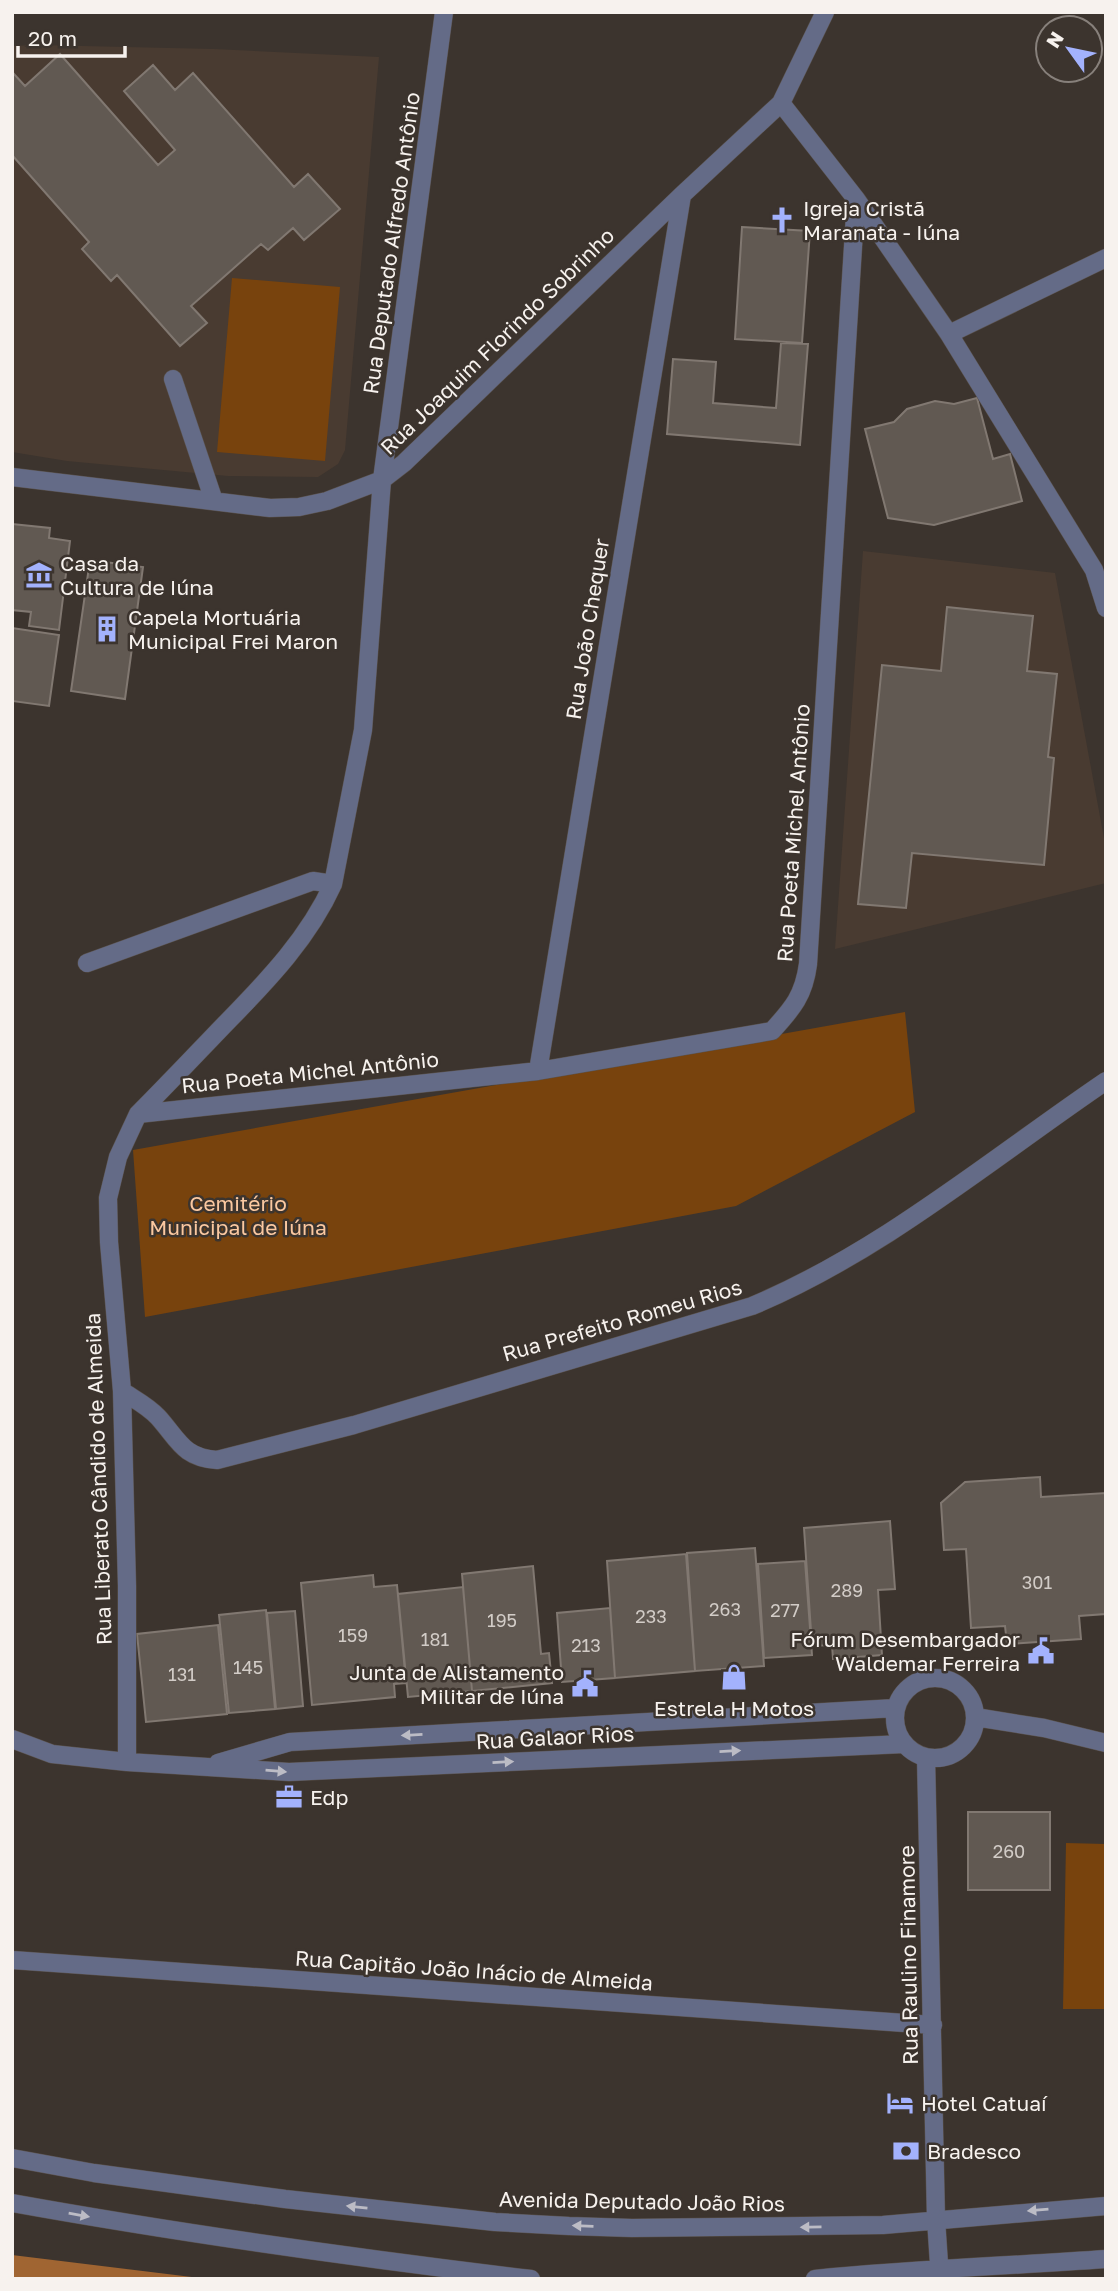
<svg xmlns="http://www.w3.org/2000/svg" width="1118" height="2291" font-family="'Golos Text',sans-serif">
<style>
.built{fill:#493b31}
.green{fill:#78430d}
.water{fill:#a06532}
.building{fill:#615952;stroke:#817871;stroke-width:2}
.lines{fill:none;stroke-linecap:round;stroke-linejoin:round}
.minor-casing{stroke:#5a524d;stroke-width:19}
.minor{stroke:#646b87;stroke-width:18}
.oneway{fill:#bcbcc5}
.labels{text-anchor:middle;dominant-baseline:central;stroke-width:5;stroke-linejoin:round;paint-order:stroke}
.number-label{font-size:18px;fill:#d2ccc7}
.poi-label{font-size:21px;fill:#f7f2ee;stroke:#3c342e;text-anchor:start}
.street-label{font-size:21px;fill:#f7f2ee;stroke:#3c342e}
.park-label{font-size:21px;fill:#fbc8a0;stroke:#3c342e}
</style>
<rect width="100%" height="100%" fill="#3c342e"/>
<path class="built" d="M38 45 214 49 379 57 345 450 338 464 318 477 228 476 67 461 12 452V46Z
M863 551 1055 573 1106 849V883L835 949Z"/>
<path class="green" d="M232 278 340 287 325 461 217 452Z
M905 1012 915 1112 736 1206 145 1317 133 1150Z
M1066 1843 1106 1844V2009H1063Z"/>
<path class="water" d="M12 2255 208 2279H12Z"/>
<path class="building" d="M60 54 158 165 175 150 124 91 153 65 175 90 193 73 294 187 308 174 340 209 304 240 293 228 268 250 261 244 191 306 207 323 180 346 117 275 111 281 82 249 89 242 12 155V76L14 74 25 86Z
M742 227 810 231 802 343 735 339Z
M781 343 808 344 800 445 667 434 673 359 716 362 713 403 776 408Z
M977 398 993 459 1010 454 1022 501 934 525 888 518 865 429 894 422 907 409 935 401 954 404Z
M12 524 50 528 49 538 70 541 59 630 29 626 31 612 12 610Z
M90 560 143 567 125 699 71 691Z
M947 607 1033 616 1027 671 1057 674 1048 757 1054 758 1044 865 912 853 906 908 858 904 882 665 941 671Z
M12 628 59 635 49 706 12 701Z
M1040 1477 1041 1497 1106 1493V1614L1079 1616 1081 1639 1007 1644 1005 1626 971 1628 966 1549 944 1550 941 1503 965 1482Z
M890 1521 895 1589 878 1590 882 1655 833 1659 832 1645 812 1646 804 1528Z
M755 1548 764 1666 695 1671 687 1553Z
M686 1554 695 1671 615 1678 607 1561Z
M805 1561 812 1655 764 1658 758 1564Z
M533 1566 541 1654 549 1653 552 1683 472 1691 462 1574Z
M373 1575 374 1587 397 1585 406 1683 394 1684 395 1697 312 1705 301 1583Z
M463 1587 472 1691 408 1697 398 1594Z
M610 1608 615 1678 562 1682 557 1613Z
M266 1610 275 1709 229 1713 219 1615Z
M295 1611 303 1706 276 1709 267 1613Z
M218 1625 227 1714 146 1722 137 1634Z
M968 1812H1050V1890H968Z"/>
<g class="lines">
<g class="minor-casing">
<path id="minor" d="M781 103 856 199 949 334 1094 570 1106 608
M949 334 1106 258
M173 379 214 501
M12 477 270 508 299 507 327 501 382 480 404 463 682 195 781 103 825 12
M87 963 313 881 333 884
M538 1071 682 195
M138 1114 538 1071 772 1031C793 1008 804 995 808 964L856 199
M122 1391C134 1399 148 1406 158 1417 178 1439 183 1458 217 1460L354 1425 752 1306C881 1252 991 1159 1106 1081
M895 1718a40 40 0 1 1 80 0a40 40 0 1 1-80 0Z
M975 1717 1044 1728 1106 1743
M12 1739 52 1754 127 1762 289 1772 904 1744
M926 1757 936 2219 940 2279
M127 1762V1586L122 1391 109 1242 108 1198 118 1157 138 1114C169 1083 199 1051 229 1020 269 979 309 937 333 884L363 730 382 480 444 12
M218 1763 290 1742 896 1708
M12 1960 933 2025
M12 2158 94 2173 285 2199 495 2222 569 2226 632 2228 883 2225 1106 2206
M12 2203C184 2234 357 2258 531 2279
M815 2279C912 2269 1009 2266 1106 2259"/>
</g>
<use href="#minor" class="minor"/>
</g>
<defs><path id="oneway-solid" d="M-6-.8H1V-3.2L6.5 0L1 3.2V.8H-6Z" transform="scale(1.75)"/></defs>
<g class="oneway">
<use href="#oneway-solid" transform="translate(412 1735) rotate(177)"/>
<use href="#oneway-solid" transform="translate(730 1751) rotate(-3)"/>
<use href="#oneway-solid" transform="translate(503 1762) rotate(-3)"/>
<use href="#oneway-solid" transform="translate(276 1771) rotate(5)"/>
<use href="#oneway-solid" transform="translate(357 2207) rotate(-174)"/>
<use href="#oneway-solid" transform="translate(1038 2210) rotate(175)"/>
<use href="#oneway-solid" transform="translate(79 2215) rotate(10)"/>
<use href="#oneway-solid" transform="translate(583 2226) rotate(-178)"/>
<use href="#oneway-solid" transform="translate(811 2227) rotate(179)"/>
</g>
<defs>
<g id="church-bare" transform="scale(2.1)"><path d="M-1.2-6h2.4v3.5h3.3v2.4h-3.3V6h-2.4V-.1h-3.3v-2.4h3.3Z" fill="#a3b2fd" stroke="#3c342e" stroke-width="2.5" paint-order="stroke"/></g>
<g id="museum-bare" transform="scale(2.1)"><path d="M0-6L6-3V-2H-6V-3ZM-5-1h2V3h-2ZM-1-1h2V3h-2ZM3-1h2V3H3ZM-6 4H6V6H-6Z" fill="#a3b2fd" stroke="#3c342e" stroke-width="2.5" paint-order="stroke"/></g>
<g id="building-bare" transform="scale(2.1)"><path d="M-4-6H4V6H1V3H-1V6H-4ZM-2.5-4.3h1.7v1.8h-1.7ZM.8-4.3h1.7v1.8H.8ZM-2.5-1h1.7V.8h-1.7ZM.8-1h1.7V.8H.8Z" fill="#a3b2fd" stroke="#3c342e" stroke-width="2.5" paint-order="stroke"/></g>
<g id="civic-bare" transform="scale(2.1)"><path d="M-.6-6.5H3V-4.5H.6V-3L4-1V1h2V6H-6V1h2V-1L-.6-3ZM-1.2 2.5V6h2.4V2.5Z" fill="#a3b2fd" stroke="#3c342e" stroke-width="2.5" paint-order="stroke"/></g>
<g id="shop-bare" transform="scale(2.1)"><path d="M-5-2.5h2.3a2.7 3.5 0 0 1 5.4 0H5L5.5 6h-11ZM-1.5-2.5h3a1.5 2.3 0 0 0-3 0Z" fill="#a3b2fd" stroke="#3c342e" stroke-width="2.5" paint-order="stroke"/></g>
<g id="office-bare" transform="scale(2.1)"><path d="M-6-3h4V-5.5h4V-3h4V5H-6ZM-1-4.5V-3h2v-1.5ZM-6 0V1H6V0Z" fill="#a3b2fd" stroke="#3c342e" stroke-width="2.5" paint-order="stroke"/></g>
<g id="hotel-bare" transform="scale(2.1)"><path d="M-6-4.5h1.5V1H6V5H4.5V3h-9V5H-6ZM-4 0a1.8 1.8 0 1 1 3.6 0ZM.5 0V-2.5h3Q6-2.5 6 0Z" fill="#a3b2fd" stroke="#3c342e" stroke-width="2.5" paint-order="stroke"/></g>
<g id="bank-bare" transform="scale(2.1)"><path d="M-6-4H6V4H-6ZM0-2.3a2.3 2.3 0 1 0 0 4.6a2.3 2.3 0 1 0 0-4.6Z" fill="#a3b2fd" stroke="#3c342e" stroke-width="2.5" paint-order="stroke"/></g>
</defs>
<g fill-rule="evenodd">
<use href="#church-bare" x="782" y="220"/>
<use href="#museum-bare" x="39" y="575"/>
<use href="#building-bare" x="107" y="629"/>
<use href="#civic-bare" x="1041" y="1651"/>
<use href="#shop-bare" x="734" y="1677"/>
<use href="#civic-bare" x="585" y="1684"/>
<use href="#office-bare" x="289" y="1797"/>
<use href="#hotel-bare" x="900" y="2103"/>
<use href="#bank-bare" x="906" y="2151"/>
</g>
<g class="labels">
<g class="number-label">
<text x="1037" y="1582">301</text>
<text x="847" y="1590">289</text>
<text x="725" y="1609">263</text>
<text x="785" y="1610">277</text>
<text x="651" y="1616">233</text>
<text x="502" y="1620">195</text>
<text x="353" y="1635">159</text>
<text x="435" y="1639">181</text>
<text x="586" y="1645">213</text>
<text x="248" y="1667">145</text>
<text x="182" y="1674">131</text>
<text x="1009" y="1851">260</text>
</g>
<g class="poi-label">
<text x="803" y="208">Igreja Cristã<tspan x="803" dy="24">Maranata - Iúna</tspan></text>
<text x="60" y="563">Casa da<tspan x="60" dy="24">Cultura de Iúna</tspan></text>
<text x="128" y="617">Capela Mortuária<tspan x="128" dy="24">Municipal Frei Maron</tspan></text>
<text x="1020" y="1639" text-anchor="end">Fórum Desembargador<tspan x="1020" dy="24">Waldemar Ferreira</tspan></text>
<text x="564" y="1672" text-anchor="end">Junta de Alistamento<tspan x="564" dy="24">Militar de Iúna</tspan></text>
<text x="734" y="1708" text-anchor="middle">Estrela H Motos</text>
<text x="310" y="1797">Edp</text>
<text x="921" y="2103">Hotel Catuaí</text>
<text x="927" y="2151">Bradesco</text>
</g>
<g class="street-label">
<text transform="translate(391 243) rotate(-82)">Rua Deputado Alfredo Antônio</text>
<text transform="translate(497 341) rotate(-44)">Rua Joaquim Florindo Sobrinho</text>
<text transform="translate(587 629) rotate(-81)">Rua João Chequer</text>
<text transform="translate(793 833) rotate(-86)">Rua Poeta Michel Antônio</text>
<text transform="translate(310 1072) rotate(-6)">Rua Poeta Michel Antônio</text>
<text transform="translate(622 1320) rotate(-16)">Rua Prefeito Romeu Rios</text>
<text transform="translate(98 1479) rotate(-92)">Rua Liberato Cândido de Almeida</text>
<text transform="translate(555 1737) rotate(-3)">Rua Galaor Rios</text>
<text transform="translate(908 1955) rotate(-91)">Rua Raulino Finamore</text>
<text transform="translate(474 1970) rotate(4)">Rua Capitão João Inácio de Almeida</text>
<text transform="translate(642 2201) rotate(1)">Avenida Deputado João Rios</text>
</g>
<g class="park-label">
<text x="238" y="1203">Cemitério<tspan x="238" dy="24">Municipal de Iúna</tspan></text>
</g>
</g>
<rect width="1118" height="2291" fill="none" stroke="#f7f2ee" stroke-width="28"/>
<g transform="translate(1069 49) rotate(303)"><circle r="33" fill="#3c342e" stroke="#87807b" stroke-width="2"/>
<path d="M0-5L12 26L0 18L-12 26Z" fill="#a3b2fd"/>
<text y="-10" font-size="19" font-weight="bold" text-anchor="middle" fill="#f7f2ee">N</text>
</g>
<path d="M18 46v10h107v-10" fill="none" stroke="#f7f2ee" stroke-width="3.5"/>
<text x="28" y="46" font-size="21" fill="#f7f2ee" stroke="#3c342e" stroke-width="5" paint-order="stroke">20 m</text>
</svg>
